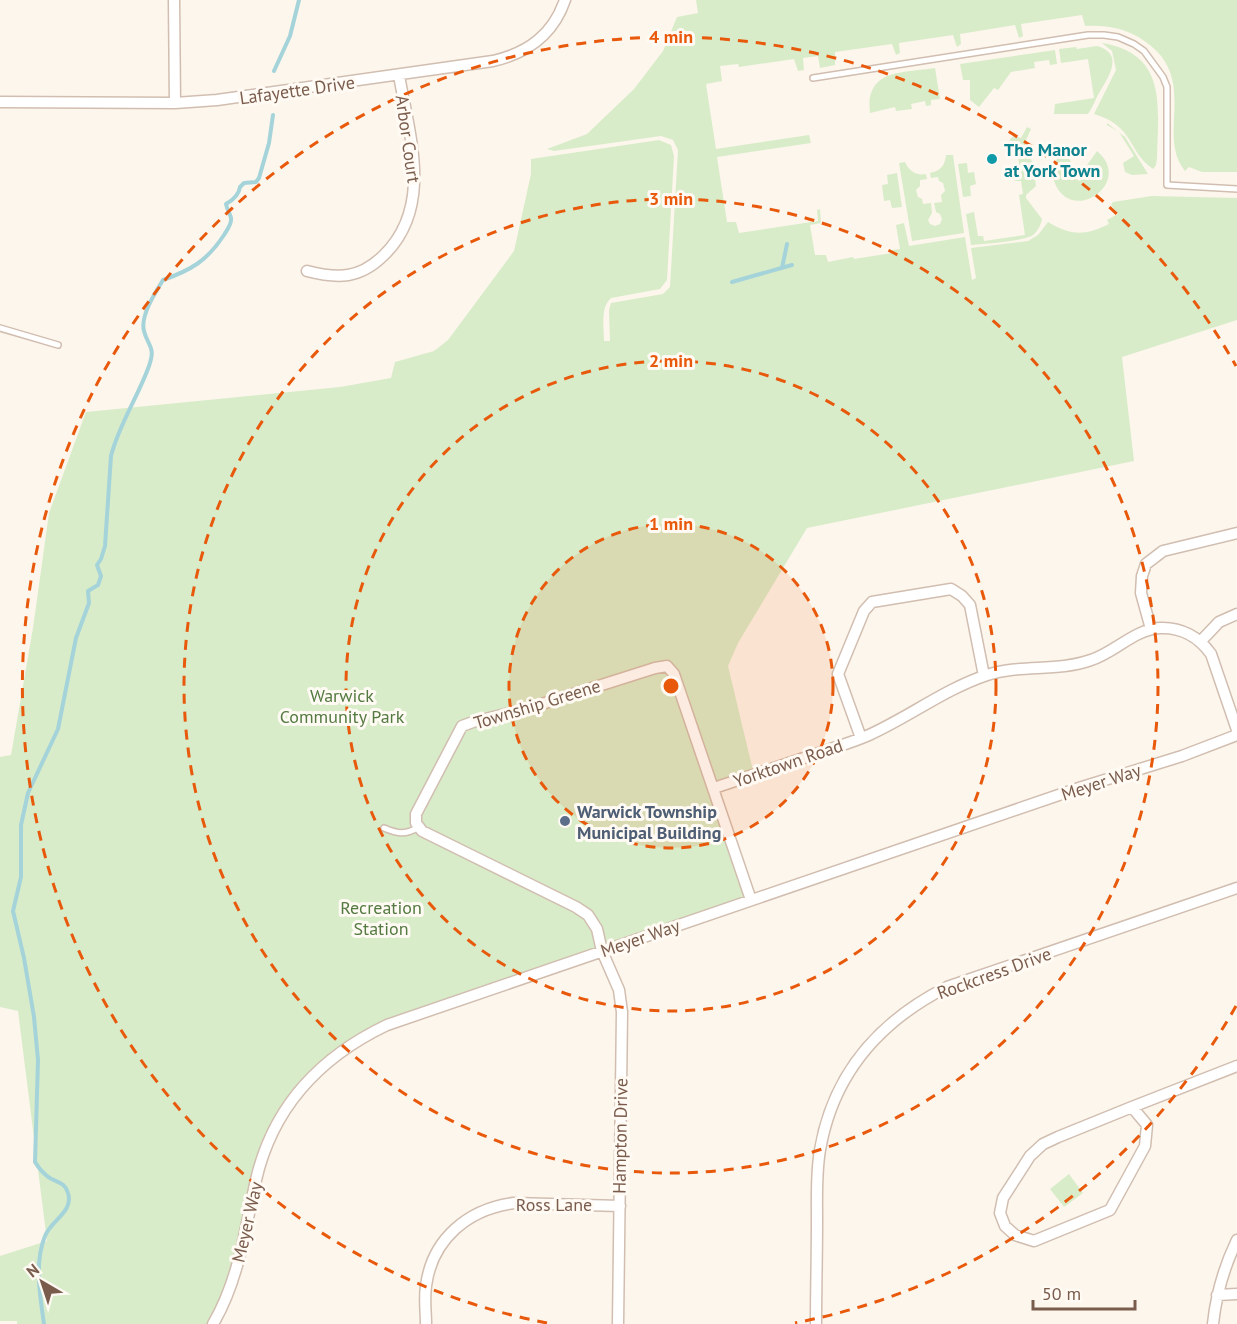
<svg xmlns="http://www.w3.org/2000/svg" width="1237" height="1324" font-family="'PT Sans',sans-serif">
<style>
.green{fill:#d8ecc9}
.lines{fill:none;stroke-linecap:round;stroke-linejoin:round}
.stream{stroke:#a5d3da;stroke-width:4}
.service-casing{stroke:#d1beb0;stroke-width:8}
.minor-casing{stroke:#d1beb0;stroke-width:13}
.service{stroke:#fff;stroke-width:5}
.minor{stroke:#fff;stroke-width:10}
.ring{fill:none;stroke:#e8590c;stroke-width:3;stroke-dasharray:10 8}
.culture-dot{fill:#0f9aa8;stroke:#fffaf3;stroke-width:2}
.service-dot{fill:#5c6f8a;stroke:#fffaf3;stroke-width:2}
.labels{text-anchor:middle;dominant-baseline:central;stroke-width:6;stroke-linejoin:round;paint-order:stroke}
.street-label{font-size:18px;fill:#7a5c4d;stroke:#fffaf3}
.culture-label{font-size:18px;font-weight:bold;fill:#0d838f;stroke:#fffaf3;text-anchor:start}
.park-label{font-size:18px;fill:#537a41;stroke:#fffaf3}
.service-label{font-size:18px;font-weight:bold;fill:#4e5e75;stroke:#fffaf3;text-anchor:start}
.centre{fill:#e8590c;stroke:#fffaf3;stroke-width:3}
.ring-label{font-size:18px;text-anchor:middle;font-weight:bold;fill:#e8590c;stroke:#fffaf3;stroke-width:6;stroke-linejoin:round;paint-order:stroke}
</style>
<rect width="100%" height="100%" fill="#fdf6ec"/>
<path class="green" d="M696 0H1237V172H1202L1189 167 1185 171C1155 135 1201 78 1143 40 1125 28 1106 25 1085 26L1082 15 1021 24 1023 36 1019 38 1015 25 960 34 961 44 957 47 953 35 899 43 900 53 896 55 892 44 835 52V65L820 68 818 56 803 58 804 70 798 71 794 59 739 67 738 64 720 66 722 81 706 84 716 149 809 135 811 143 717 157 727 222H736L739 233 818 221 817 210 820 209 821 223 810 225 815 255H826L828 262 853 257 854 259 892 253V250L900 249 896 225 904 223 909 246 965 237 972 280 976 278 971 248 1028 241 1038 235 1048 222C1071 236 1085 236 1109 224L1107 220 1118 214 1111 205 1113 202 1152 196 1237 198V320L1122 357 1134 461 807 528 738 643 728 666 754 775 714 788 751 900 387 1025 324 1064 280 1117 265 1149 239 1262 213 1324H17V1321H0V1256L47 1241 18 1011 0 1007V757L11 755 33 628 49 513 86 412 340 387 391 378 395 362 434 351 448 340 514 251 531 174V159L659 140 671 145 674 156 667 280 660 289 611 298C600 307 604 329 604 341H610L609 310 611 303 663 294 670 287 678 150 673 140 661 136 554 151 547 149 587 134 634 89 663 51 677 17 698 13Z
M1102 43C1168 54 1158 106 1157 158L1156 165 1153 169C1127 151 1135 126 1094 114L1116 70 1112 51Z
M1097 46C1126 54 1107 79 1099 93 1095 100 1093 107 1088 114H1054L1055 104 1094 98 1088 59 1061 63 1059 49 1076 47 1077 49Z
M1055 50 1057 64 1050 65 1049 60 1034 62 1035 68 1011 72 998 90 994 88 979 107 970 100V80H963L960 64Z
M935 68 940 99 931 100V105L926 106 925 101 911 104 912 109 896 111 895 107 870 113C865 69 902 73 935 68Z
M1107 123 1125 137 1148 174 1132 175 1125 172 1123 163 1134 156 1119 132 1107 125Z
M1027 127 1031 129 1026 140 1025 150 1033 163 1036 186 1026 195V198L1042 219C1041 224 1038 231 1033 235 1025 241 983 244 971 245L966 214 974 212 978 236H983L984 241 1025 235 1019 195 1023 194 1021 181H1015L1013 165 1019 163 1017 150 1012 151 1010 139 1014 136 1021 138Z
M1064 151 1075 168 1073 171 1074 177 1079 181 1086 178 1088 173 1085 168 1097 151C1135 183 1070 227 1054 181 1050 170 1055 159 1064 151Z
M946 155H953L964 233 912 241 899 163 905 162C909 171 916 176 926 174L927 179 920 180V186L916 190 918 197 922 199 923 204 931 203 932 213 928 220 930 224 935 226 940 224 942 219 940 214 936 212 934 203 942 202 941 195 945 191 943 183 939 181 938 177 931 178 930 173C941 171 945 165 946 155Z
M967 163 968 173 974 172 976 184 970 186 971 196 963 197 958 164Z
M897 173 902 207 892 208 890 200 884 201 882 185 888 184 887 175Z
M1069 1174 1083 1193 1064 1207 1050 1189Z"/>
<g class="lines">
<path class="stream" d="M274 71 290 36 299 0
M782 268 787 244
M732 282 792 265
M44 1324C40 1296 34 1263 45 1236 51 1220 74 1212 68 1193 65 1181 55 1183 47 1176 42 1172 38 1167 35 1162L38 1060 34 1017 24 958 13 911 21 877V825L28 793 58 729 76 638 89 603 88 591 98 585 101 576 97 565 101 559 105 546 111 456C119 424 138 397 149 366 156 346 148 347 144 331 140 316 155 293 163 280 191 270 207 261 224 235 227 230 232 224 231 218 230 213 227 210 226 204 233 200 239 195 240 187L244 183 256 182 259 178 269 143 273 115"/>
<g class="service-casing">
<path id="service" d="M813 78 1088 35H1104L1118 37 1134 44 1144 51 1163 77 1167 87V185L1237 189
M0 328 58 345
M384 828C398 834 406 835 419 827"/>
</g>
<g class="minor-casing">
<path id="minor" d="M174 0 175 103
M0 102 175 103 217 100 493 61C528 53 553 35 565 0
M307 271C338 279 360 279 384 255 434 206 409 135 399 75
M1151 629 1141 593 1142 576 1146 564 1163 551 1237 533
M1200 642 1219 622 1237 614
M861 738 838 674 864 611 872 602 951 589 962 596 970 605 984 676
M714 788C747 777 780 766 813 755 832 748 851 743 869 735 909 717 945 689 987 675 1021 664 1057 672 1091 660 1114 653 1135 629 1160 628 1181 627 1199 637 1211 654L1237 730
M1132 1107 1147 1125 1145 1146 1110 1210 1034 1241 1015 1235 1005 1226 1000 1213 1003 1198 1030 1156 1043 1144 1058 1137Z
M1132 1107 1237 1066
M1217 1295 1237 1294
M213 1324C239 1280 245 1229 256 1180 273 1106 320 1057 387 1025L1082 787 1182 756 1237 735
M426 1324C426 1312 424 1299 426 1286 432 1239 468 1209 514 1203L620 1206
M618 1324 622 1012 619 990 602 951 597 929 588 915 576 907 422 831 416 823V814L462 726 473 722 526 709 655 668 667 666 674 674 751 900
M816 1324C816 1289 817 1254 817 1219 817 1196 816 1173 820 1150 833 1074 880 1021 947 987L1237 888
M1213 1324C1216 1295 1224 1267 1237 1240"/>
</g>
<use href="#service" class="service"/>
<use href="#minor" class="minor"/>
</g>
<circle cx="671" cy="686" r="162" fill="#e8590c" fill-opacity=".12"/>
<g class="ring">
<circle cx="671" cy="686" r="162"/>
<circle cx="671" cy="686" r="325"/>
<circle cx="671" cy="686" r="487"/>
<path d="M1236 1006A649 649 0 0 1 795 1323M547 1323A649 649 0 1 1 1236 366"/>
</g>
<circle class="culture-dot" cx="992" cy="159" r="6"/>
<circle class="service-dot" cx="565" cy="821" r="6"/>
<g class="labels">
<g class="street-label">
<text transform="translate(297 90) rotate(-8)">Lafayette Drive</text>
<text transform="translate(408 139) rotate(82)">Arbor Court</text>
<text transform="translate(537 704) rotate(-17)">Township Greene</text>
<text transform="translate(788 763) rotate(-19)">Yorktown Road</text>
<text transform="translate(1101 782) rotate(-18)">Meyer Way</text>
<text transform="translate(640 938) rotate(-19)">Meyer Way</text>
<text transform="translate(994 973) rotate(-20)">Rockcress Drive</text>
<text transform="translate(620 1136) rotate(-89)">Hampton Drive</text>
<text x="554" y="1204">Ross Lane</text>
<text transform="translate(247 1222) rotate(-77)">Meyer Way</text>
</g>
<g class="culture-label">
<text x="1004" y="149">The Manor<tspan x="1004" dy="21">at York Town</tspan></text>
</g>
<g class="park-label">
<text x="342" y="695">Warwick<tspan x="342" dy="21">Community Park</tspan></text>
<text x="381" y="907">Recreation<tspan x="381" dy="21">Station</tspan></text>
</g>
<g class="service-label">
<text x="577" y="811">Warwick Township<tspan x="577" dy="21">Municipal Building</tspan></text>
</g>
</g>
<circle cx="671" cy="686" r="9" class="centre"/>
<g class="ring-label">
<text x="671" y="43">4 min</text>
<text x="671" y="205">3 min</text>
<text x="671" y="367">2 min</text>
<text x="671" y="530">1 min</text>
</g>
<g transform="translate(42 1282) rotate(321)" stroke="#fffaf3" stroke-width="4.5" paint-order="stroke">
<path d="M0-4.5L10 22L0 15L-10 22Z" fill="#7a5c4d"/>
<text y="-9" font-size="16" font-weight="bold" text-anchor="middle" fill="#7a5c4d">N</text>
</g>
<path d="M1033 1300v9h102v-9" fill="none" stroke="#7a5c4d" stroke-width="3"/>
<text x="1042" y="1300" font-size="18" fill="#7a5c4d" stroke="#fffaf3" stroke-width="4.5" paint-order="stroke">50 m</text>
</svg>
